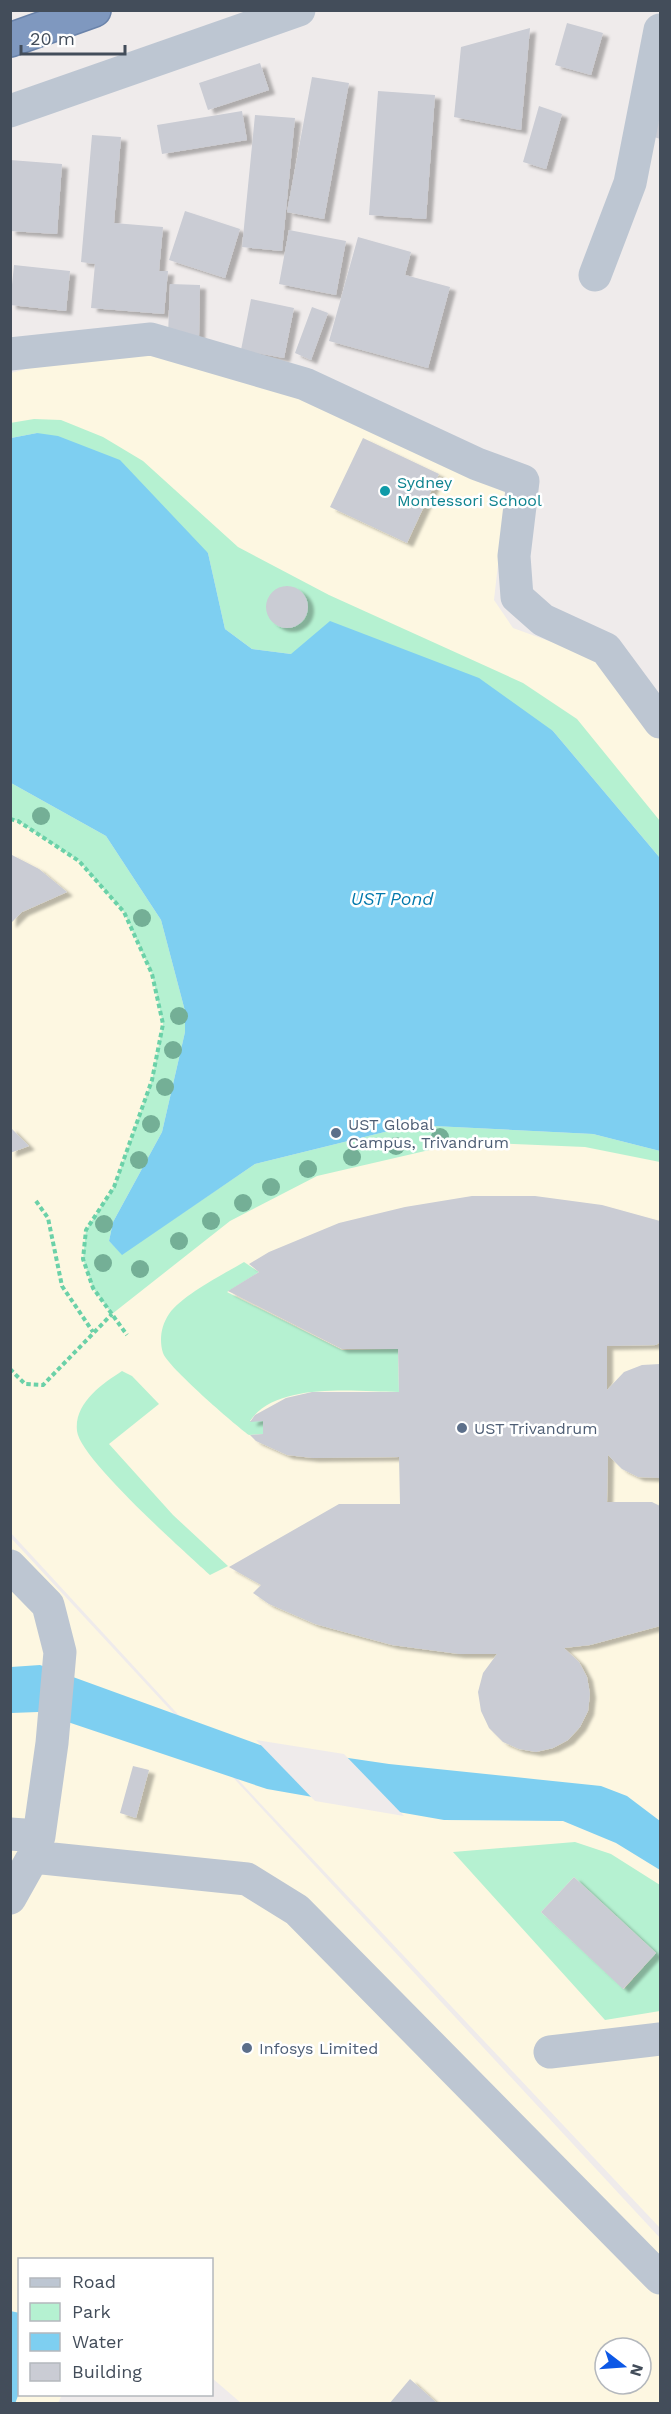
<svg xmlns="http://www.w3.org/2000/svg" width="671" height="2414" font-family="'Work Sans',sans-serif">
<style>
.commercial{fill:#fdf7e1;fill-rule:evenodd}
.green{fill:#b5f1d1;fill-rule:evenodd}
.water{fill:#7ecff1}
.pier{fill:#efebeb}
.building{fill:#caccd4;filter:url(#shadow)}
.lines{fill:none;stroke-linecap:round;stroke-linejoin:round}
.highway-casing{stroke:#6a83aa;stroke-width:36}
.path{stroke:#6bd1a8;stroke-width:4;stroke-dasharray:4.5 3;stroke-linecap:butt}
.minor{stroke:#bdc6d2;stroke-width:33}
.highway{stroke:#7f98bf;stroke-width:33}
.tree{fill:#74af96}
.culture-dot{fill:#0f9aa8;stroke:#fff;stroke-width:2}
.service-dot{fill:#5c6f8a;stroke:#fff;stroke-width:2}
.labels{text-anchor:middle;dominant-baseline:central;stroke-width:5;stroke-linejoin:round;paint-order:stroke}
.culture-label{font-size:16px;fill:#0d838f;stroke:#fff;text-anchor:start}
.service-label{font-size:16px;fill:#4e5e75;stroke:#fff;text-anchor:start}
.water-label{font-size:18px;font-style:italic;fill:#0379ac;stroke:#fff}
</style>
<defs>
<filter id="shadow"><feDropShadow dx="6" dy="4" stdDeviation="1.5" flood-color="#0004"/></filter>
</defs>
<rect width="100%" height="100%" fill="#efebeb"/>
<path class="commercial" d="M155 350 290 387 506 493 494 600 513 628 604 661 660 734V2228L244 1786 11 1533V373L52 362Z
M10 1537 660 2238V2403H241L212 2378V2260H20V2394L62 2395 58 2403H11ZM605 2348H641V2384H605Z"/>
<path class="green" d="M34 419 61 420 103 437 143 461 238 547 329 595 523 683 577 719 660 821V858L553 731 291 654 252 649 225 629 208 553 37 433 11 438 10 423Z
M11 783 106 836 161 920 185 1011V1032L162 1132 113 1222 109 1241 122 1254 255 1164 413 1125 593 1134 660 1151V1162L585 1147 464 1142 317 1176 230 1221 112 1314 93 1288 83 1259 86 1230 114 1187 152 1080 163 1024 152 974 124 912 79 861 18 821 11 819Z
M244 1262 259 1272 227 1292 342 1350 398 1349 399 1392C357 1392 277 1381 250 1421H263V1434L249 1435C235 1425 167 1366 163 1353 159 1340 161 1326 169 1314 182 1295 224 1274 244 1262Z
M122 1371 132 1376 159 1404 109 1444 173 1515 228 1566 210 1575C185 1552 80 1459 77 1431 74 1403 102 1384 122 1371Z
M575 1842 611 1854 660 1885V2011L605 2020 453 1852ZM574 1877 656 1953 624 1989 541 1912Z"/>
<path class="water" d="M37 433 58 436 120 460 208 553 225 629 252 649 291 654 330 621 479 678 553 731 660 858V1151L593 1134 413 1125 255 1164 122 1255 109 1241 113 1222 162 1132 185 1032V1011L161 920 106 836 11 783V438Z
M40 1665 260 1745 389 1764 601 1786 627 1796 660 1821V1870L616 1843 563 1821 444 1820 267 1789 38 1712 11 1713V1667Z
M10 2311 20 2313V2390L15 2404 10 2403Z"/>
<path class="pier" d="M256 1740 344 1754 404 1816 315 1801Z"/>
<path class="building" d="M567 23 603 33 591 75 555 65Z
M530 28 521 130 454 117 461 47Z
M260 63 269 90 208 110 199 83Z
M312 77 349 83 324 219 287 212Z
M378 91 435 95 426 219 369 215Z
M539 106 562 114 546 169 523 162Z
M242 111 247 140 162 154 157 125Z
M255 115 295 118 282 251 242 247Z
M660 116V139L654 137Z
M92 135 121 137 114 223 163 227 159 271H168L164 314 91 308 95 264 81 262Z
M10 160 62 164 57 234 10 231Z
M185 211 240 229 225 278 169 260Z
M289 230 346 241 336 295 279 284Z
M358 237 411 252 405 275 450 287 428 368 329 341Z
M14 265 70 271 66 311 10 305Z
M170 284 200 285 199 336 168 335Z
M251 299 294 308 284 358 241 350Z
M312 307 328 313 311 360 295 353Z
M363 438 439 474 407 543 330 507Z
M266 607a21 21 0 1 1 42 0a21 21 0 1 1-42 0Z
M10 854 39 869 67 892 22 912 10 924Z
M10 1127 29 1146 10 1153Z
M472 1196H535L602 1205 660 1221V1342L656 1345 607 1346V1390L624 1372 642 1365 660 1364V1478L638 1477 622 1469 608 1455 607 1502H652L660 1506V1626L590 1645 564 1648 579 1662 587 1677 590 1694 588 1711 580 1727 568 1740 553 1748 536 1752 519 1749 503 1742 489 1728 481 1711 478 1692 483 1673 497 1654H459L392 1645 315 1624 269 1604 253 1593 261 1585 229 1567 339 1504H400L399 1457 313 1458 287 1455 256 1441 250 1435 263 1434V1421L250 1422 255 1415 286 1398 312 1392H399L398 1349H342L228 1291 259 1272 249 1264 269 1252 339 1223 405 1207Z
M133 1766 149 1770 136 1818 120 1813Z
M574 1877 656 1953 623 1989 541 1912Z
M410 2379 438 2404H389Z"/>
<g class="lines">
<g class="highway-casing">
<path id="highway" d="M10 40 94 10"/>
</g>
<path class="path" d="M10 819 18 821 79 861 124 912 152 974 163 1024 152 1080 114 1187 86 1230 83 1259 93 1288 127 1335
M36 1201 48 1218 62 1286 93 1332
M10 1369 25 1384 43 1385 112 1314"/>
<path class="minor" d="M10 111 299 10
M595 275 630 183 660 30
M10 354 151 339 305 384 477 464 523 481 514 556 517 597 543 620 606 649 660 722
M10 1566 48 1605 60 1652 52 1743 39 1836 33 1857 10 1898
M10 1834 39 1836
M33 1857 247 1879 297 1910 660 2278
M550 2052 660 2039"/>
<use href="#highway" class="highway"/>
</g>
<g class="tree">
<circle cx="41" cy="816" r="9"/>
<circle cx="142" cy="918" r="9"/>
<circle cx="179" cy="1016" r="9"/>
<circle cx="173" cy="1050" r="9"/>
<circle cx="165" cy="1087" r="9"/>
<circle cx="151" cy="1124" r="9"/>
<circle cx="440" cy="1137" r="9"/>
<circle cx="396" cy="1146" r="9"/>
<circle cx="352" cy="1157" r="9"/>
<circle cx="139" cy="1160" r="9"/>
<circle cx="308" cy="1169" r="9"/>
<circle cx="271" cy="1187" r="9"/>
<circle cx="243" cy="1203" r="9"/>
<circle cx="211" cy="1221" r="9"/>
<circle cx="104" cy="1224" r="9"/>
<circle cx="179" cy="1241" r="9"/>
<circle cx="103" cy="1263" r="9"/>
<circle cx="140" cy="1269" r="9"/>
</g>
<circle class="culture-dot" cx="385" cy="491" r="6"/>
<g class="service-dot">
<circle cx="336" cy="1133" r="6"/>
<circle cx="462" cy="1428" r="6"/>
<circle cx="247" cy="2048" r="6"/>
</g>
<g class="labels">
<g class="culture-label">
<text x="397" y="482">Sydney<tspan x="397" dy="18">Montessori School</tspan></text>
</g>
<g class="service-label">
<text x="348" y="1124">UST Global<tspan x="348" dy="18">Campus, Trivandrum</tspan></text>
<text x="474" y="1428">UST Trivandrum</text>
<text x="259" y="2048">Infosys Limited</text>
</g>
<g class="water-label">
<text x="392" y="898">UST Pond</text>
</g>
</g>
<rect width="671" height="2414" fill="none" stroke="#434d5a" stroke-width="24"/>
<rect x="18" y="2258" width="195" height="138" fill="#ffffff" stroke="#b4b8bd" stroke-width="1.5"/>
<rect x="30" y="2278" width="30" height="9" fill="#bdc6d2" stroke="#b4b8bd" stroke-width="1.5"/>
<text x="72" y="2288" font-size="18" fill="#434d5a">Road</text>
<rect x="30" y="2303" width="30" height="18" fill="#b5f1d1" stroke="#b4b8bd" stroke-width="1.5"/>
<text x="72" y="2318" font-size="18" fill="#434d5a">Park</text>
<rect x="30" y="2333" width="30" height="18" fill="#7ecff1" stroke="#b4b8bd" stroke-width="1.5"/>
<text x="72" y="2348" font-size="18" fill="#434d5a">Water</text>
<rect x="30" y="2363" width="30" height="18" fill="#caccd4" stroke="#b4b8bd" stroke-width="1.5"/>
<text x="72" y="2378" font-size="18" fill="#434d5a">Building</text>
<g transform="translate(623 2366) rotate(107)"><circle r="28" fill="#ffffff" stroke="#b4b8bd" stroke-width="1.5"/>
<path d="M0-4.5L10 22L0 15L-10 22Z" fill="#0d58e6"/>
<text y="-9" font-size="16" font-weight="bold" text-anchor="middle" fill="#434d5a">N</text>
</g>
<path d="M21 45v9h104v-9" fill="none" stroke="#434d5a" stroke-width="3"/>
<text x="30" y="45" font-size="18" fill="#434d5a" stroke="#ffffff" stroke-width="4.5" paint-order="stroke">20 m</text>
</svg>
